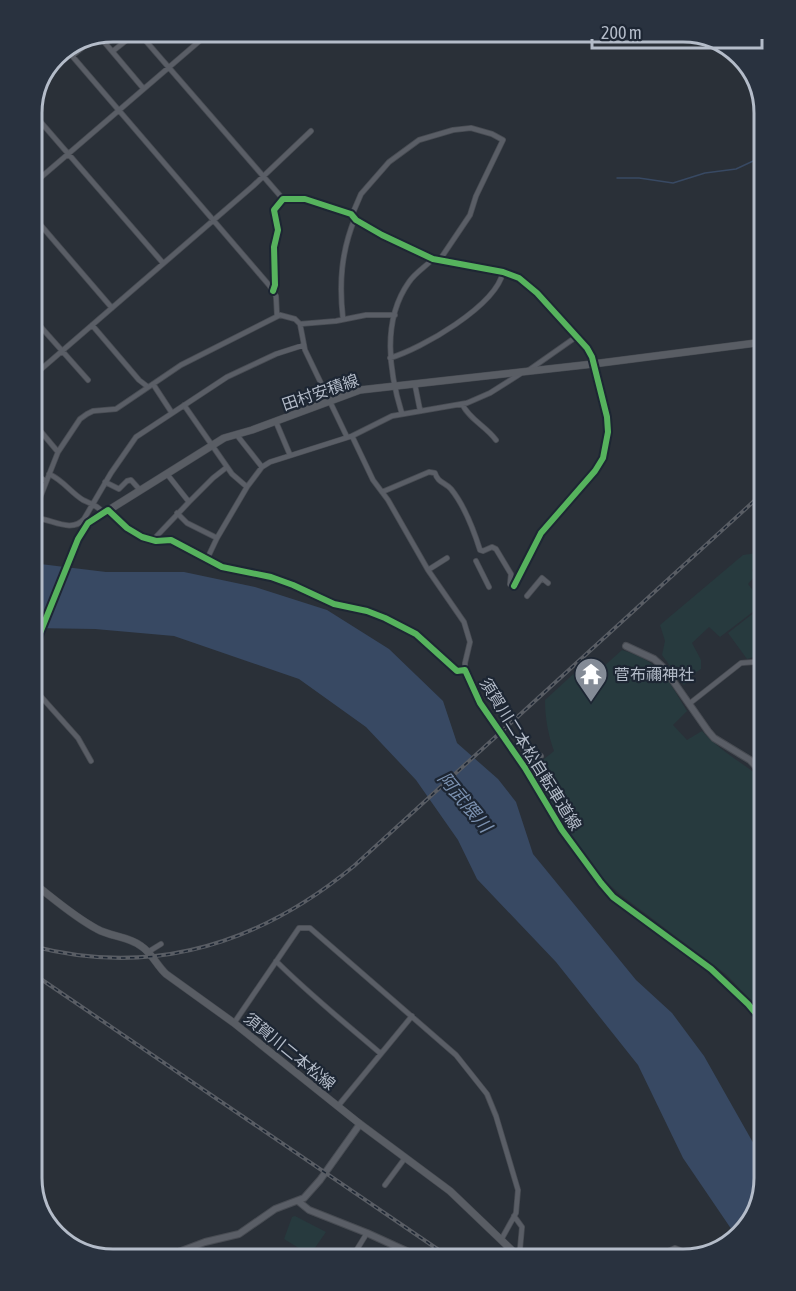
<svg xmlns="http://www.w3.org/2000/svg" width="796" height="1291" font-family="'Asap Condensed','Noto Sans JP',sans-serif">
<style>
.green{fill:#273a3e}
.water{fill:#384963}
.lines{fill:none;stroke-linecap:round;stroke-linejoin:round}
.stream{stroke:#384963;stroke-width:1.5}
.minor-casing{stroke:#484c53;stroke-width:6}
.tertiary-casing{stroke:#484c53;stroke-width:8}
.secondary-casing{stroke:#484c53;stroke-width:8}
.minor{stroke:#5a5e66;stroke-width:4.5}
.tertiary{stroke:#5a5e66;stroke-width:6}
.secondary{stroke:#595d64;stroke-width:7}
.rail-casing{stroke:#595d64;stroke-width:4}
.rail{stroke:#1d2633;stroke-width:1.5;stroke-dasharray:4.5;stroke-linecap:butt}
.cycleway-casing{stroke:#1d2633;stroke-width:10}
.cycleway{stroke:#56b35d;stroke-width:6}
.labels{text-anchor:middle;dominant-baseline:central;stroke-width:4.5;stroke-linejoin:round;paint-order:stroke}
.street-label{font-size:16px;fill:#b4bcc9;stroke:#1d2633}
.poi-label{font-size:16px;fill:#b4bcc9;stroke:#1d2633;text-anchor:start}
.water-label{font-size:18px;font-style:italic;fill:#7c92b1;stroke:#1d2633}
.rim{fill:none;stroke:#b4bcc9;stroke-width:3}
</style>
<rect width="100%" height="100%" fill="#2a3038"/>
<path class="green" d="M764 552V562L752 570 755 576 748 584 763 603 758 608 720 637 709 627 692 643 701 660V669L691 675 692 679 684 685 662 655 665 641 660 625 743 555Z
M764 602V654L747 659 728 633 760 608Z
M622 650C661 662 667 678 687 711L673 725 687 740 702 731C720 751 743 763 764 780V1015L727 975 621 895 601 877 572 836 532 775 533 768 554 751C548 735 545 717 545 700L581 667 588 664 593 668H602Z
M295 1216 326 1232 310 1255 284 1239 292 1217Z"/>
<path class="water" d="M32 563 106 572H184L255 587 327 610 389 649 443 701 457 743 498 779 516 802 533 854 636 980 672 1013 704 1056 764 1162V1178L753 1219 736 1236 683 1158 638 1065 556 962 477 879 458 840 416 780 366 727 299 679 174 636 95 629 32 628Z"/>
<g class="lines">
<path class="stream" d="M617 178H639L673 183 705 173 736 169 764 156"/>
<g class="minor-casing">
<path id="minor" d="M138 32 283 199
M100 37 143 88
M67 50 269 285 276 296 277 315
M113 51 137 32
M72 56 91 41
M32 112 163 263
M32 185 210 32
M32 215 112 308
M352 215 361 194 389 162 419 140 453 130 471 128 492 134 503 140 476 196 470 215 439 261
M273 291 275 285 274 247 278 230 274 210 283 199H305L351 214 356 220 382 235 433 259 503 272 519 278 537 293 587 348 592 357 607 417 608 432 603 458 595 471 541 533 514 586
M32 317 88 380
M343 319C339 284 341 252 355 218
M300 324 336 321 366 315H395
M92 325 139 380 148 387
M390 358C421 349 496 306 503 272
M529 370 576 337
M32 377 253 186 311 131
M153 384 172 413
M415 385 420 410
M462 404C470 420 486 426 496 440
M184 405 232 474 247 487 262 467 270 462 352 436 392 416 467 403 490 393 520 374
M402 414C389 372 382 320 409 282 415 273 425 267 433 259
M32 421 58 452 80 419 87 414 93 411 116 409 181 365 280 315 295 319 300 324 305 350 347 437
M276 422 290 455
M236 434 262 467
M352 436 373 480 388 500 428 570 464 622 470 642 465 663V670
M32 473 46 481
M49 474C63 480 70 492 83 500 91 504 99 506 103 513
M167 474 189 502 213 478 227 467
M105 482 119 489 127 481 131 480 140 490
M382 492 429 472 435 473C438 483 445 482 451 489 464 505 474 531 480 550L483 551 492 547 496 549 511 574 510 584
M177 513 187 523 217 538
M32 518 58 452
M42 519C56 522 73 532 84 519L111 473 136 437 227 377 276 354 304 345
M153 540 189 502
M207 559 217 538 247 487
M476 561 489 587
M428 570 447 558
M527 596 542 578 548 583
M32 691H36L78 738 91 761
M689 704 741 663 754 662 764 659
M525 768 541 756
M148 952 161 944
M276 961C309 994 345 1023 380 1053
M234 1023 299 928H310L456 1055 487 1094 496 1116 518 1190 516 1213 501 1240
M338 1106 412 1016
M385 1185 405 1158
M514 1216 522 1227 520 1249 516 1255
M179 1251 189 1259
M351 1259 367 1233
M650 1259 675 1248 683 1251 689 1258"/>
</g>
<g class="tertiary-casing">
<path id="tertiary" d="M626 646 654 659 664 668 708 731 714 738 750 760 764 775
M298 1201 309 1210 367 1233 424 1259
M160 1259 205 1242 239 1234 275 1209 304 1198 320 1180 360 1124"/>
</g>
<g class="secondary-casing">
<path id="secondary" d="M32 653 78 539 85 527 96 518 224 438 252 430 360 390 593 364 764 342
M32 882C53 898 74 917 97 929 111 937 128 936 141 946 152 953 157 966 166 974L234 1023 360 1124 450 1191 521 1259"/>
</g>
<use href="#minor" class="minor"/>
<use href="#tertiary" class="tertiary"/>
<use href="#secondary" class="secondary"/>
<g class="rail-casing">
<path id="rail" d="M32 946C153 978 259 944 354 866L764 492
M32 973 452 1259"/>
</g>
<use href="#rail" class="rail"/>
<g class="cycleway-casing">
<path id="cycleway" d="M273 291 275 285 274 247 278 230 274 210 283 199H305L351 214 356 220 382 235 433 259 503 272 519 278 537 293 587 348 592 357 607 417 608 432 603 458 595 471 541 533 514 586
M32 653 78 539 88 523 108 510 127 528 142 537 156 541 171 540 222 567 271 577 293 585 334 604 367 611 385 618 416 634 457 671 465 670 480 703 525 768 562 830 601 883 613 897 711 969 748 1004 764 1023"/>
</g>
<use href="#cycleway" class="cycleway"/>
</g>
<defs>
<g id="temple-pin" transform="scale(1.725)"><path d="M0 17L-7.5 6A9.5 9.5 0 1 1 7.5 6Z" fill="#848b96" stroke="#1d2633"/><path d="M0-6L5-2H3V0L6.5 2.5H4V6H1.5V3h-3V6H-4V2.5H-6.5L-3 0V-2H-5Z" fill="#fff"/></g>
</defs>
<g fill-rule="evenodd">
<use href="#temple-pin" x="591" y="674"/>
</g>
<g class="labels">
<g class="street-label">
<text transform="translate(320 392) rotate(-19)">田村安積線</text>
<text transform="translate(531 754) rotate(58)">須賀川二本松自転車道線</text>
<text transform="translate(290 1051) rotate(39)">須賀川二本松線</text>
</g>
<g class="poi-label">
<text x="614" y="674">菅布禰神社</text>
</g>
<g class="water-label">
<text transform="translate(465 802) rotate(50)">阿武隈川</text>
</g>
</g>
<path d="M0 0H796V1291H0ZM113 42H683A71 71 0 0 1 754 113V1178A71 71 0 0 1 683 1249H113A71 71 0 0 1 42 1178V113A71 71 0 0 1 113 42Z" fill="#29323f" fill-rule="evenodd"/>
<path class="rim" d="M113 42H683A71 71 0 0 1 754 113V1178A71 71 0 0 1 683 1249H113A71 71 0 0 1 42 1178V113A71 71 0 0 1 113 42Z"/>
<path d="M592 39v9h170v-9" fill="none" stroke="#b4bcc9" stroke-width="3"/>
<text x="601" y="39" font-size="18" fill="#b4bcc9" stroke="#1d2633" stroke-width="4.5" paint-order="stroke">200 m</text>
</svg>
